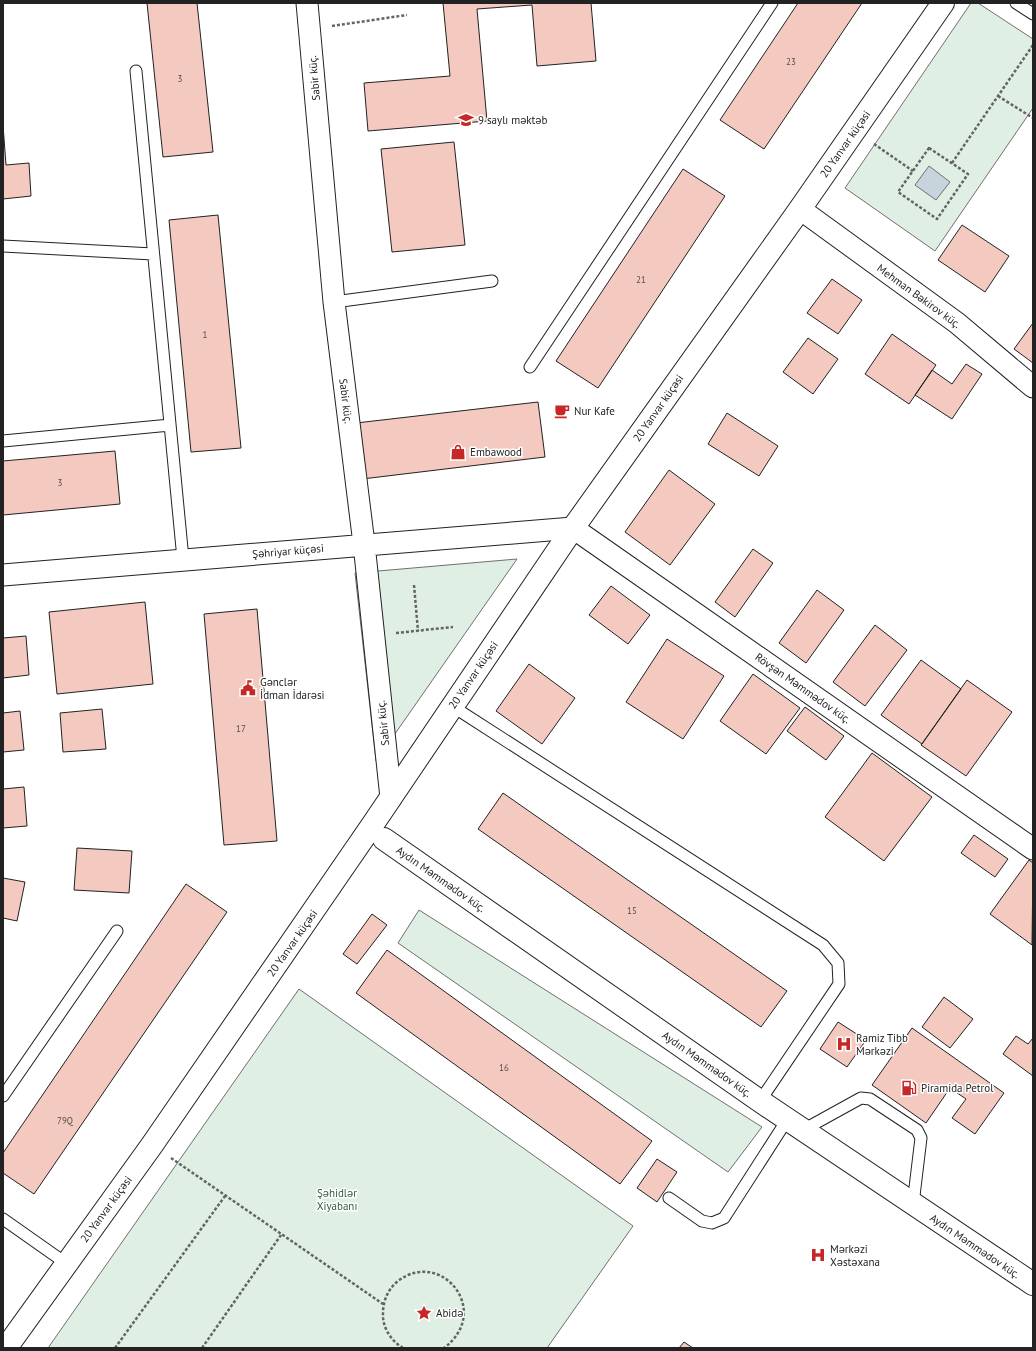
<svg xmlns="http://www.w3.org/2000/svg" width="1036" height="1351" font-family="'PT Sans',sans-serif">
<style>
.green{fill:#e0efe3;stroke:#6f6f6f}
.water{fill:#c7d3dd;stroke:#6f6f6f}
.building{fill:#f3c9c0;stroke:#222}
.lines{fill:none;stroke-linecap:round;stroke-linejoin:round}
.service-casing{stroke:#222;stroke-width:13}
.minor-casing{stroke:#222;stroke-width:23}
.tertiary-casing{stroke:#222;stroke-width:24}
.secondary-casing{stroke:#222;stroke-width:24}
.path{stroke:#646464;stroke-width:2.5;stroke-dasharray:3 2;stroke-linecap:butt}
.service{stroke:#fff;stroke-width:11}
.minor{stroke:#fff;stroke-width:21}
.tertiary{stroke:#fff;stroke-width:22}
.secondary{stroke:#fff;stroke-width:22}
.labels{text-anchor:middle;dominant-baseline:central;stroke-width:3;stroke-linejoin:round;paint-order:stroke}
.number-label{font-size:9px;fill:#564c4a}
.street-label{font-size:11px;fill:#222;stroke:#fff}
.poi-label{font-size:11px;fill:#222;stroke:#fff;text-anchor:start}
.park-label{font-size:11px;fill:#2f5e38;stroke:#fff}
</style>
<rect width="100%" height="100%" fill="#fff"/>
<path class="green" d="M971 3H978L1033 39V108L935 251 845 188Z
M517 559 376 761 355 573Z
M419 910 762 1127 728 1172 398 943Z
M299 989 633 1226 547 1348H48Z"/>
<path class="water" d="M929 166 950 182 936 200 915 185Z"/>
<path class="building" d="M147 3H197L213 152 163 157Z
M443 3H591L596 61 537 66 532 5 477 9 487 121 368 131 364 83 450 76Z
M798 3H862L764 149 720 120Z
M3 125 6 165 29 163 31 196 3 199Z
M454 142 465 245 392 252 381 149Z
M683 169 725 196 598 388 556 361Z
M218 215 241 448 191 452 169 220Z
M962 225 1009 256 985 292 938 260Z
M832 279 862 300 838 334 807 313Z
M1033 323V363L1014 349Z
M892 334 936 365 909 404 865 374Z
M808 338 838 359 813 394 783 372Z
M966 364 982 374 952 419 915 395 932 370 952 384Z
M538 402 545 457 362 479 356 423Z
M727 413 778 446 759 476 708 444Z
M115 451 120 504 3 515V461Z
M669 470 715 504 670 565 625 532Z
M753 549 773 563 735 617 715 602Z
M611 586 650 615 628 644 589 615Z
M817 590 844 610 806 663 779 643Z
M145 602 153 684 57 694 49 612Z
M257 609 277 841 224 845 204 614Z
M875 625 907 650 865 706 833 682Z
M26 636 29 675 3 678V638Z
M667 639 724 676 683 739 626 702Z
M921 660 961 689 922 744 881 715Z
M529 664 575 698 542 744 496 711Z
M753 674 800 708 766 754 720 721Z
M967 680 1012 712 966 776 921 745Z
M805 707 844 736 826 760 787 731Z
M102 709 106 749 63 752 60 713Z
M20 711 24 750 3 752V713Z
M872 753 932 797 884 861 825 817Z
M24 787 27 826 3 828V789Z
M503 793 787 991 761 1027 478 829Z
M974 835 1008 859 995 877 961 853Z
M77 848 132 851 129 893 74 890Z
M1029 860 1033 863 1032 945 990 914Z
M3 878 25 882 17 921 3 918Z
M186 884 227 912 34 1194 3 1173V1153Z
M372 914 387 925 357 964 343 954Z
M387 950 652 1141 620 1184 356 993Z
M944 997 973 1019 950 1048 922 1027Z
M838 1022 866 1040 847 1067 820 1049Z
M912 1028 1004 1093 975 1134 952 1118 966 1099 950 1088 926 1123 872 1085Z
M1016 1036 1028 1044 1033 1038V1076L1003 1054Z
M657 1159 677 1172 657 1202 637 1188Z
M684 1342 693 1348H679Z"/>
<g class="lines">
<g class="service-casing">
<path id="service" d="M1016 3 1033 14
M136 71 183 559
M3 246 153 254
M334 302 492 281
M530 367 772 3
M3 441 170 425
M452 706 823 945 838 963 839 984 760 1101
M3 1096 117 931
M803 1130 861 1098 870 1099 917 1130 921 1138 913 1204
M669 1198 702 1221 712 1223 724 1218 787 1120
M3 1219 67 1264"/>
</g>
<g class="minor-casing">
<path id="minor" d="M307 3 334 302 364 544 391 798
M800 209 957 323 1033 387
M3 575 573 528 1033 849"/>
</g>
<g class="tertiary-casing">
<path id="tertiary" d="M384 839 760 1101 1033 1284"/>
</g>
<g class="secondary-casing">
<path id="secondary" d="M6 1348 152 1145 373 824 573 528 800 209 943 3"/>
</g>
<path class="path" d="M332 26 407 15
M998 96 1033 118
M874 144 913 171
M929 148 968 174 937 219 898 192Z
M952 163 1033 45
M414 585 418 631
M396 633 453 627
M171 1158 383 1304
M115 1348 225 1196
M202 1348 281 1235
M403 1348C391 1341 382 1327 383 1313 383 1301 388 1289 398 1281 441 1248 493 1311 444 1348"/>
<use href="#service" class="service"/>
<use href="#minor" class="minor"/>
<use href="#tertiary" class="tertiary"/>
<use href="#secondary" class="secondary"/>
</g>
<defs>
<g id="school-bare" transform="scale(1.2)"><path d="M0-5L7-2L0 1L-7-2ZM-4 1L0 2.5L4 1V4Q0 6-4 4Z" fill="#c62828" stroke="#fff" stroke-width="2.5" paint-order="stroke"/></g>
<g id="cafe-bare" transform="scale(1.2)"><path d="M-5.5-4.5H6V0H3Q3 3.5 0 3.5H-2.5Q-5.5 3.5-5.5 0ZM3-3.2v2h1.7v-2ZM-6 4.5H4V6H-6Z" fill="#c62828" stroke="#fff" stroke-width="2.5" paint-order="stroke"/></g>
<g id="shop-bare" transform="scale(1.2)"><path d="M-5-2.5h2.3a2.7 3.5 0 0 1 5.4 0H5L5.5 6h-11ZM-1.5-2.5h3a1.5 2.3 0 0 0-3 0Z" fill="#c62828" stroke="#fff" stroke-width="2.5" paint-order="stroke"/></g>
<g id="civic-bare" transform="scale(1.2)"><path d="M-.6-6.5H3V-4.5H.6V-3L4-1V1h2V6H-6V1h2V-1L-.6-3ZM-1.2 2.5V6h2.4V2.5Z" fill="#c62828" stroke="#fff" stroke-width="2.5" paint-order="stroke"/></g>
<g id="hospital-bare" transform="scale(1.2)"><path d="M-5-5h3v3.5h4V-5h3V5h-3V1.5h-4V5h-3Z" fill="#c62828" stroke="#fff" stroke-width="2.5" paint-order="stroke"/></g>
<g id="fuel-bare" transform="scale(1.2)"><path d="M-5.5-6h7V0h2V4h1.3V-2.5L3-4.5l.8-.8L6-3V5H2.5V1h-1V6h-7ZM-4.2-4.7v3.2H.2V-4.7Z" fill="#c62828" stroke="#fff" stroke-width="2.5" paint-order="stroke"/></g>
<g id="sight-bare" transform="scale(1.2)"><path d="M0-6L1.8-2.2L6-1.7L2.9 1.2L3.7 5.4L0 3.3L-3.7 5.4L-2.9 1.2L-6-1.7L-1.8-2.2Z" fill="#c62828" stroke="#fff" stroke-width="2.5" paint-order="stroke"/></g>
</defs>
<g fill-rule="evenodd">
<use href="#school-bare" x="466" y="120"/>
<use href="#cafe-bare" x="562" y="411"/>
<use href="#shop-bare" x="458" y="452"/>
<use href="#civic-bare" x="248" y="688"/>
<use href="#hospital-bare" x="844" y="1044"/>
<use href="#fuel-bare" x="909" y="1088"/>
<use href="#hospital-bare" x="818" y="1255"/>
<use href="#sight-bare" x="424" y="1313"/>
</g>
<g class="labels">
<g class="number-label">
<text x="791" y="61">23</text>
<text x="180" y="78">3</text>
<text x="641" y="279">21</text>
<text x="205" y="334">1</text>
<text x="60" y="482">3</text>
<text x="241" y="728">17</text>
<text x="632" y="910">15</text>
<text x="504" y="1067">16</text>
<text x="65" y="1120">79Q</text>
</g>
<g class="street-label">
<text transform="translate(314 78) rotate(-95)">Sabir küç.</text>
<text transform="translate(845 144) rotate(-55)">20 Yanvar küçəsi</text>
<text transform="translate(919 296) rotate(36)">Mehman Bəkirov küç.</text>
<text transform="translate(346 401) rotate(83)">Sabir küç.</text>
<text transform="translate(658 408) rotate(-55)">20 Yanvar küçəsi</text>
<text transform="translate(288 551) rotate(-5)">Şəhriyar küçəsi</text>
<text transform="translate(473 675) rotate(-56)">20 Yanvar küçəsi</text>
<text transform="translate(803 688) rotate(35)">Rövşən Məmmədov küç.</text>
<text transform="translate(383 723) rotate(-96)">Sabir küç.</text>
<text transform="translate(441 879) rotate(35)">Aydın Məmmədov küç.</text>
<text transform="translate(292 943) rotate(-55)">20 Yanvar küçəsi</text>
<text transform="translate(707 1064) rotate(35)">Aydın Məmmədov küç.</text>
<text transform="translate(106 1209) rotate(-54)">20 Yanvar küçəsi</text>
<text transform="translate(975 1246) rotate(34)">Aydın Məmmədov küç.</text>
</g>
<g class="poi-label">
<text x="478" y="120">9 saylı məktəb</text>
<text x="574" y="411">Nur Kafe</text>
<text x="470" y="452">Embawood</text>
<text x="260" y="682">Gənclər<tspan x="260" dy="13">İdman İdarəsi</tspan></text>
<text x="856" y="1038">Ramiz Tibb<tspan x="856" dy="13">Mərkəzi</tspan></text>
<text x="921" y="1088">Piramida Petrol</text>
<text x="830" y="1249">Mərkəzi<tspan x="830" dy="13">Xəstəxana</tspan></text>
<text x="436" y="1313">Abidə</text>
</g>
<g class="park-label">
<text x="337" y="1193">Şəhidlər<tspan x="337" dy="13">Xiyabanı</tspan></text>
</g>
</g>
<rect width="1036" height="1351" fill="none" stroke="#222222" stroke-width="8"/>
</svg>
